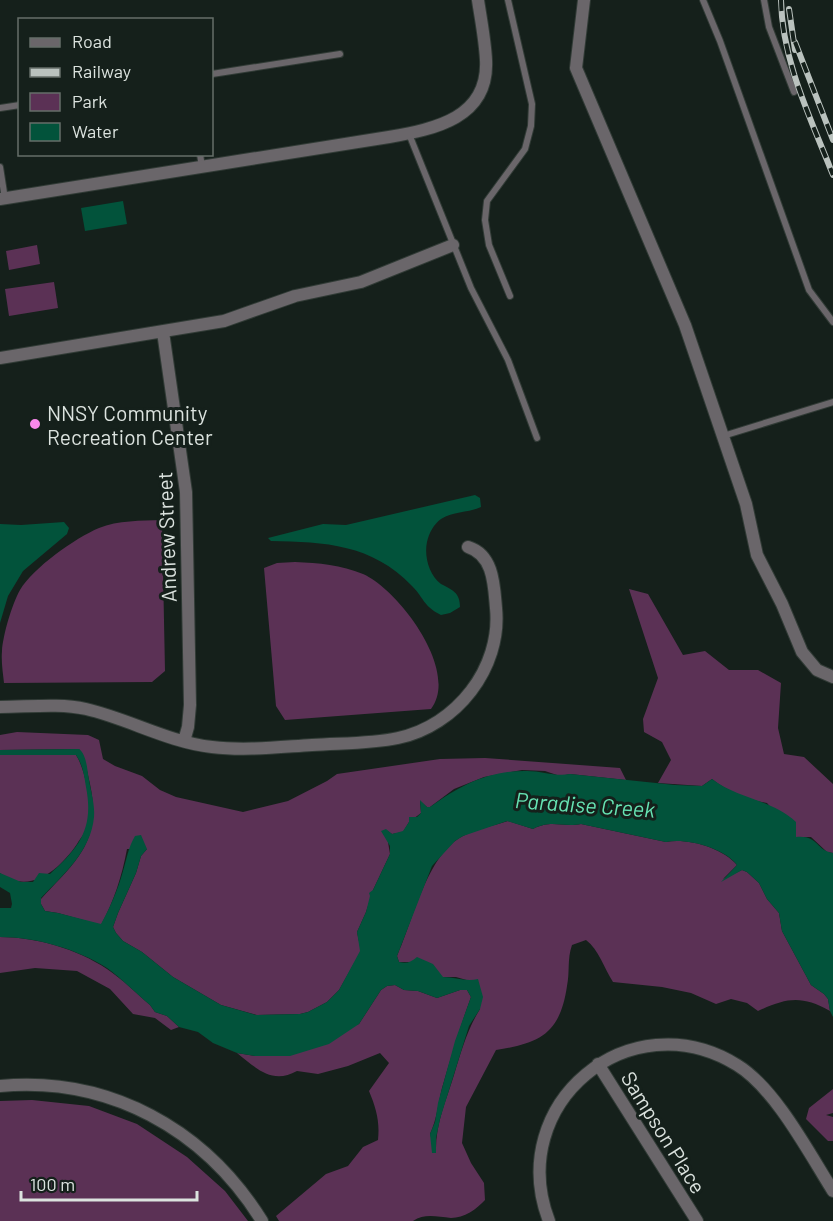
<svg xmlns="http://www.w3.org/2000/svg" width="833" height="1221" font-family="Barlow,sans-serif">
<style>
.green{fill:#5b3155}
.water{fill:#02533b}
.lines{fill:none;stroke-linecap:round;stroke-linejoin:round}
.service-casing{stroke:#313b36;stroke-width:8}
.minor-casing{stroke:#313b36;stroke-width:14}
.service{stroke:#6a666a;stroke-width:6}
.minor{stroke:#6a666a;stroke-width:12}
.rail-casing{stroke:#bac2be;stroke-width:6}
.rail{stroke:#15201b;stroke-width:4;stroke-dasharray:11;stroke-linecap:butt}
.poi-dot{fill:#f888ea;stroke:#15201b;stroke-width:2}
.labels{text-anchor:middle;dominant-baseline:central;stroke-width:6;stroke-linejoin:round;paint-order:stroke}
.poi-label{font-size:21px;fill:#dce3df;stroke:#15201b;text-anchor:start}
.street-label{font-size:21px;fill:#dce3df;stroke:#15201b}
.water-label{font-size:22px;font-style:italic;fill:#66e3b3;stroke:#15201b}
</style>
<rect width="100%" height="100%" fill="#15201b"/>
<path class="green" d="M37 245 40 264 9 270 6 251Z
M54 282 58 308 9 316 5 289Z
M162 520 165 671 152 682 4 683C3 673 1 662 2 651 3 635 12 604 20 590 33 568 75 538 99 528 118 520 141 521 162 520Z
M295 562C319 563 341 565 363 574 399 590 460 671 431 709L285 720 276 706 264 568 277 563Z
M629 589 648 594 683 655 705 651 729 670H758L781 683 778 728 784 754 804 757 833 784V853L827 852 811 837H796L767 803C748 800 727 791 712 779L702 786 658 783 671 760 662 742 644 732 643 719 658 678Z
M17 732 88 735 99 740 103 759 115 766 142 776 160 790 176 797 243 812 288 801 327 781 337 774 440 759 485 758 620 768 626 780 570 774 560 776 545 771 522 770 484 777 454 789 430 807H427L420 801 421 813 409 822 403 832 392 834 386 830 390 854 373 890 366 912 357 932 361 951 339 990 327 1002 308 1012 300 1014 257 1015 221 1005 173 977 142 952 123 941 116 933 113 927 118 913 136 873 141 856 147 849H127C122 876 114 901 101 925L58 913 45 911 41 904V899C77 860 102 842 90 784 87 772 86 759 79 749L0 750V735Z
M54 754 76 755C86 770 93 811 87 828 85 833 80 839 77 844 60 869 30 896 0 873V755Z
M508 821 533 829C552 819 563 828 581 824L666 842C689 838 722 848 737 865L723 879 742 870 747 872 759 883 767 899 779 913 782 931 811 985 824 994 828 999 830 1011C801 995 787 998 758 1011L747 1003 731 999 716 1004 691 993 662 987 613 982C604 968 599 950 586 940L572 945C567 959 570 972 567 986 560 1034 540 1043 496 1050L466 1107 462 1143 471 1163 484 1183 485 1200C477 1209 464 1218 451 1218 437 1217 425 1213 413 1221H279L276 1216 326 1174 348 1166 363 1147 378 1140C380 1121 376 1108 369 1091L389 1063 380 1053 348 1066 318 1074 297 1071C272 1085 256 1068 237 1053L255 1056 359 1024 381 990 387 986 395 985 404 990 418 991 437 998 460 990H467L471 997C460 1027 451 1057 442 1088 438 1104 437 1119 430 1134L436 1153C435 1125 446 1101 454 1075 461 1052 467 1030 480 1009L470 981 456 977H442L411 962H399L397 956C413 921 427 854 463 836 477 829 493 826 508 821Z
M0 937C36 937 77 949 107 969 122 979 136 993 150 1005L155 1012 167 1016 179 1027 171 1030 155 1018 133 1014 110 989 77 971 35 968 0 973Z
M833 1089V1113L826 1115 833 1117V1141H828L806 1119 809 1108Z
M32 1100 89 1106 137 1124 187 1157 225 1191 248 1221H0V1101Z"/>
<path class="water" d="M123 201 127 224 85 231 81 208Z
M475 495 480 498 481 507C468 513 454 511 441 519 434 524 429 533 427 542 424 556 429 575 441 584 452 590 460 592 460 607L450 613 441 615C423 606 424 598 412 586 372 544 325 542 271 541L268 538 323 524 346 525Z
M64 522 69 528 67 534 23 571 8 596 0 623V524L21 525Z
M79 749C87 755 87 770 89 780 91 792 95 804 94 817 91 851 63 875 41 898V904L45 911 58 913 101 924C110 908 118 889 123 871 127 858 128 848 135 836L141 835 147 849 141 856 136 873 118 913 113 927 116 933 123 941 142 952 173 977 221 1005 256 1015 300 1014 308 1012 327 1002 339 990 360 951 357 932 366 912 370 896 369 893 373 890 390 854V846L381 831 386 829 392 834 403 831 409 822V817H417L421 813 420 800 427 807H430C459 786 487 771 524 771 540 770 555 777 570 774L675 785 702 786 712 779C738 799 771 799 796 822V837C819 835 815 850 833 853V1017L830 1011 828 999 824 994 811 985 782 931 779 913 767 899 759 883 747 872 742 870 721 882 737 865C724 848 687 838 666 842L581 824C563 828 552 819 533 829L507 821 463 836 455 841 432 866 397 956 399 962C407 964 411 962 417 957L433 964 443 977C455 977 466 982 478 979L483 997 480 1009 469 1026 440 1119 436 1138V1153H432L430 1134 435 1122 438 1103 455 1041 471 997 467 990H460L437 998 418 991 404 990 395 985 387 986 381 990 359 1024 329 1044 290 1056H255L237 1053 213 1043 198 1032 179 1027 167 1016 155 1012 150 1005C136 993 122 979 107 968 77 949 36 937 0 937V908H11L12 904 10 893 0 887V873L21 882H33L39 873 50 874C80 847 94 828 86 787 84 775 83 765 76 755H0V750Z"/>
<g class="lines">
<g class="service-casing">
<path id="service" d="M508 0 532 104 531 126 525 149 487 201 485 220 489 245 510 296
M703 0 720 41 809 290 833 322
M764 0 769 27 794 92
M212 74 340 54
M0 108 20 105
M409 134 471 288 508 360 537 438
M200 154 202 167
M0 167 5 199
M723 436 833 402"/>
</g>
<g class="minor-casing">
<path id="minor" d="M584 0 576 68 685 325 746 504 757 555 782 604 802 652 817 670 833 677
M0 199 389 137C435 129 489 118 486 60 485 40 481 20 478 0
M163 332 186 492 190 705 188 727 184 741
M0 358 224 321 295 296 361 282 453 245
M0 707C28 707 59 703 86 709 129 719 168 742 212 747 245 751 279 747 312 745 340 743 370 744 398 738 456 726 502 668 496 608 494 586 494 555 468 547
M598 1064 697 1221
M0 1086C109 1076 205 1129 262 1221
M549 1221C504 1104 630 999 737 1065 775 1088 809 1153 833 1191"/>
</g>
<use href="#service" class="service"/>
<use href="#minor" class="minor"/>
<g class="rail-casing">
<path id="rail" d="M781 0C782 61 811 119 833 175
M789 9 795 50
M795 42 833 140"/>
</g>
<use href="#rail" class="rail"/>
</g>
<circle class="poi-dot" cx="35" cy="424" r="6"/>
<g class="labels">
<g class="poi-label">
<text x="47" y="412">NNSY Community<tspan x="47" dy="24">Recreation Center</tspan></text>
</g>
<g class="street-label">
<text transform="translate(166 537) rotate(-92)">Andrew Street</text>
<text transform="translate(664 1132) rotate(58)">Sampson Place</text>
</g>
<g class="water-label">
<text transform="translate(585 804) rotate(4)">Paradise Creek</text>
</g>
</g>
<rect x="18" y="18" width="195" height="138" fill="#15201b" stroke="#656e69" stroke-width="1.5"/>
<rect x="30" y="38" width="30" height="9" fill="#6a666a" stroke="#656e69" stroke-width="1.5"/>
<text x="72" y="48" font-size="18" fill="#dce3df">Road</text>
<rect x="30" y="68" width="30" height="9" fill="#bac2be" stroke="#656e69" stroke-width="1.5"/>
<text x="72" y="78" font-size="18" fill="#dce3df">Railway</text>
<rect x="30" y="93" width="30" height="18" fill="#5b3155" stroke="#656e69" stroke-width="1.5"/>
<text x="72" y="108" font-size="18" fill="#dce3df">Park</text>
<rect x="30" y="123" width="30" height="18" fill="#02533b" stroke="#656e69" stroke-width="1.5"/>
<text x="72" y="138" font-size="18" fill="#dce3df">Water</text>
<path d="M21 1191v9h176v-9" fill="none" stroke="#dce3df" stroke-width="3"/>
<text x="30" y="1191" font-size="18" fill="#dce3df" stroke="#15201b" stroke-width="4.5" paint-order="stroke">100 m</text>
</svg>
